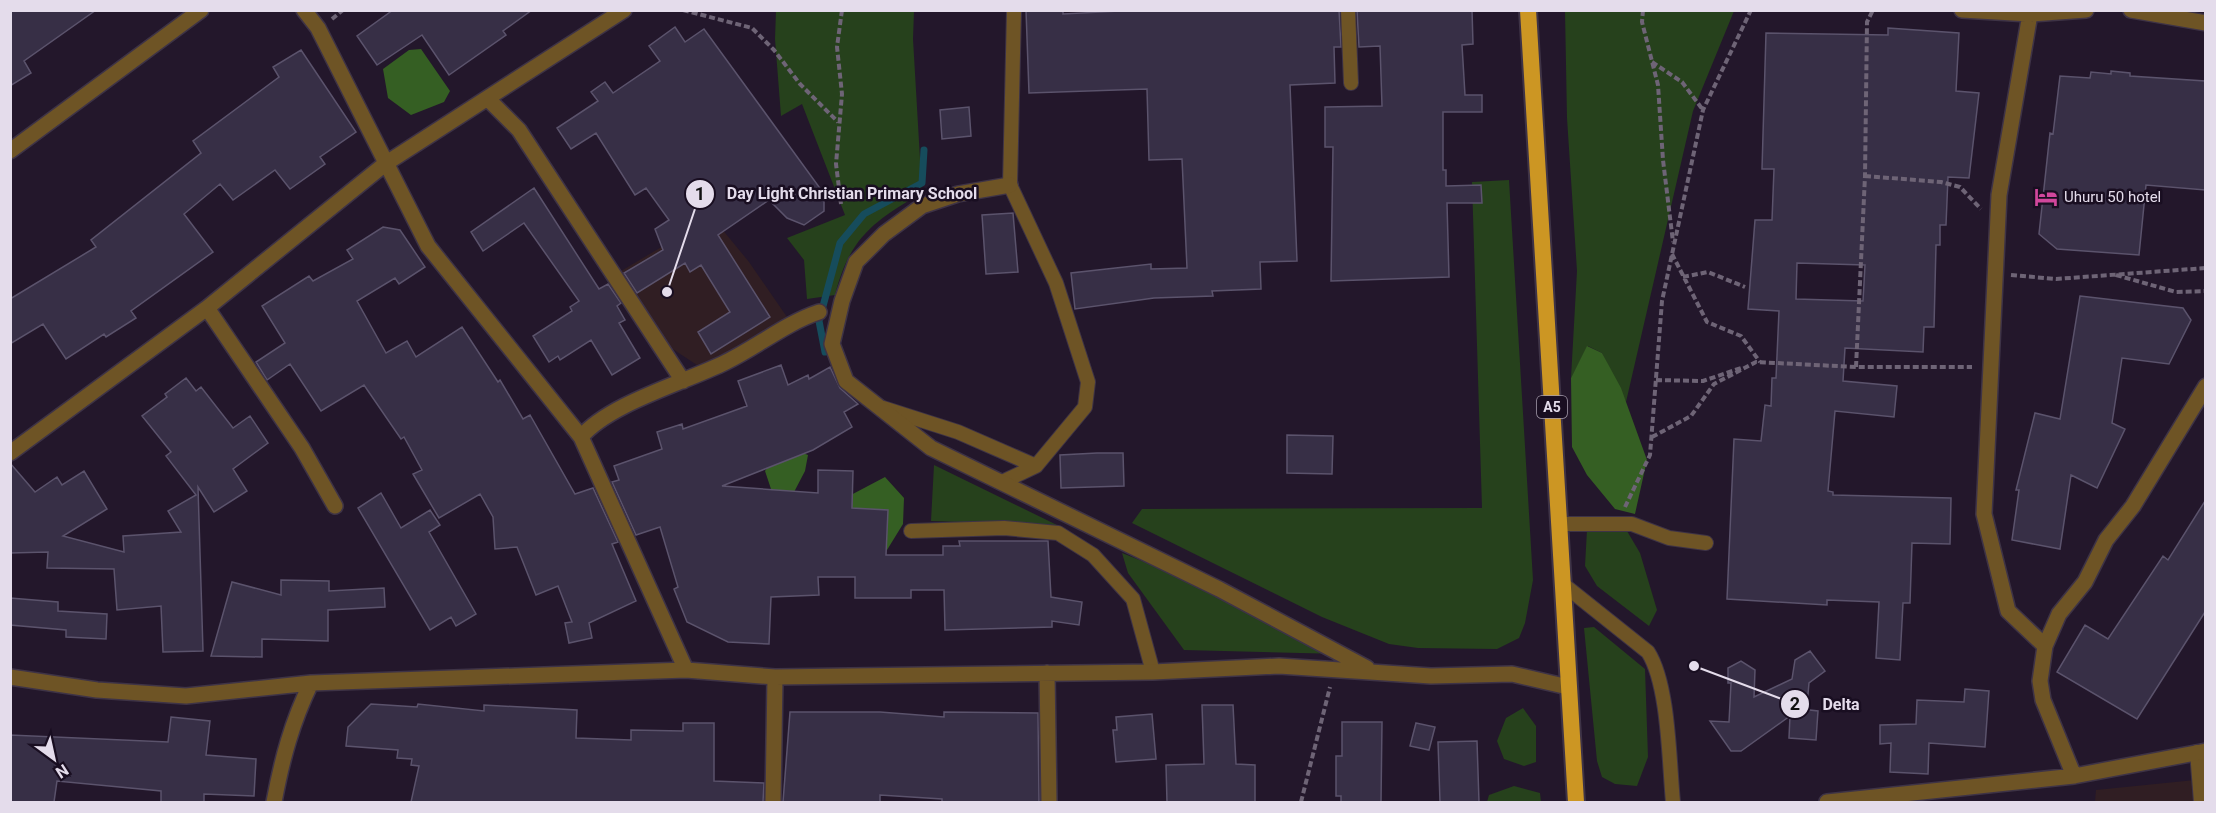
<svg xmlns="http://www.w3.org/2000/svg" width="2216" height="813" font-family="Roboto,sans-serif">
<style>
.education{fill:#301e23}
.green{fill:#26411c}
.forest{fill:#355f23}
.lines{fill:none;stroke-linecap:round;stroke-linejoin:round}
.stream{stroke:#164c5c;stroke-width:7}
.building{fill:#372f46;stroke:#5b536c;stroke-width:1.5;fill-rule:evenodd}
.service-casing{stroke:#3e3346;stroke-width:16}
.minor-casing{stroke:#3e3346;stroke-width:18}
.trunk-casing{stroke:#3e3346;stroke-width:20}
.path{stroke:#6e6476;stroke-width:4;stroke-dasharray:6 3;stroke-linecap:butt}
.service{stroke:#6e5425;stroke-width:14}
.minor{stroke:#6e5425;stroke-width:15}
.trunk{stroke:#cc9623;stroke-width:16}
.labels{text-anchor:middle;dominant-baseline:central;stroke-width:5;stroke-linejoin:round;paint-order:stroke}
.shield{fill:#190e21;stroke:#a79eae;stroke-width:1.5}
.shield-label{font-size:14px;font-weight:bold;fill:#e4dceb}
.poi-label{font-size:15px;fill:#e4dceb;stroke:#190e21;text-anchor:start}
.leader{fill:none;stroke:#e4dceb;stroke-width:2}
.callout-dot{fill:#e4dceb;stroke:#190e21;stroke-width:2}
.mark-label{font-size:18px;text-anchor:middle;font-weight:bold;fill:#111}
.callout-label{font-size:16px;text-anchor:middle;font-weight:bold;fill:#e4dceb;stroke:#190e21;stroke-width:5;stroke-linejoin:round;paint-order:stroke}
</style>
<rect width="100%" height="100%" fill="#23172b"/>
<path class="education" d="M712 217 749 262 787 317 715 361 697 365 662 342 616 274Z
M2205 779V802H2095L2096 790Z"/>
<path class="green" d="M776 11H914L913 39 922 193C873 221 849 239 835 295L807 299 804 260 787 238 845 215 802 104 781 116 775 39Z
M1565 11H1734L1693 111 1626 402 1602 353 1588 346 1571 378 1577 271 1567 118Z
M1509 180 1533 580 1525 623 1519 638 1497 649 1418 648 1389 644 1322 617 1132 523 1142 509 1482 508 1472 182Z
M934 465 1057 525 931 521Z
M1587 530 1627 531 1640 553 1657 610 1649 626 1597 586 1585 566Z
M1122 553 1192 581 1342 654 1184 650 1128 573Z
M1594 627 1645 669 1648 757 1637 786 1615 784 1602 777 1597 761 1584 628Z
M1523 708 1536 726V762L1524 766 1504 759 1497 741 1506 718Z
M1514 786 1540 793 1541 802H1487L1489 795Z"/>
<path class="forest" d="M421 49 450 91 444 102 411 115 388 98 383 69 409 50Z
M1587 346 1602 353 1621 388 1647 460 1635 514 1615 509 1587 475 1572 447 1571 378Z
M795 450 808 455 805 471 793 494 781 497 771 489 765 471 774 458Z
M885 477 904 498 903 524 887 550 851 539 849 496Z"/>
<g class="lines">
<path class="stream" d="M825 352 819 321 840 243 864 214 922 183 924 150"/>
</g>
<path class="building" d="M10 10H96L24 61 31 73 10 86Z
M393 10H532L503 31 506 35 449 75 422 35 377 65 357 36Z
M1026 10H1063V14L1139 10H1339L1341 47H1334L1335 83 1290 85 1297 261 1260 262 1261 289 1212 291 1213 296 1154 298 1075 309 1071 273 1151 264V269L1187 268 1182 159 1149 160 1147 89 1029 93Z
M1357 10H1472L1473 44 1462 45 1465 95H1482V112H1443V170H1446V186L1481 185 1482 203H1447L1449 277 1331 281 1333 147H1325V107L1382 106 1380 46 1359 47Z
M675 27 685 42 704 29 822 191 824 201V211L804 225 787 218 769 200 718 235 770 317 711 354 698 332 730 312 701 265 690 272 685 263 637 293 624 273 663 250 655 229 669 220 646 188 635 195 596 133 571 149 557 128 598 101 591 92 605 82 613 93 660 61 649 46Z
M1888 28 1959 33 1956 91 1979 93 1969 178 1948 177 1946 225H1940V245H1936L1934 327H1924L1923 352 1845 348 1843 381 1897 386 1894 417 1835 411 1828 491 1833 492V495L1951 498 1950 544 1912 543 1910 603H1903L1900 660 1876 658 1879 602 1827 600V605L1727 599 1734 439 1761 441 1765 405 1771 406 1772 378H1776L1779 311 1748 309 1755 220H1772L1774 169H1762L1766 33 1888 35ZM1797 263 1865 265 1863 301 1796 299Z
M301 50 356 132 320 157 325 164 290 189 275 170 233 200 220 184 184 214 213 252 131 311 136 318 106 337 104 334 66 359 43 324 10 344V299L96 247 91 240 201 153 193 141 279 77 273 67Z
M2111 71 2130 73V76L2205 81V190L2146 185 2139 255 2057 249 2039 234 2050 133 2053 134 2060 76 2090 78 2091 72 2111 74Z
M969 107 971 136 942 139 940 110Z
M534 188 599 289 608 284 621 303 617 306 625 320 619 323 640 358 612 375 591 340 560 360 558 356 549 362 533 336 572 311 570 307 579 301 524 223 483 251 471 232Z
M1013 213 1018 272 986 274 982 215Z
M383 227 400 230 425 267 399 284 395 278 357 301 386 353 407 341 416 357 462 327 498 382 500 380 523 419 530 415 575 494 593 488 618 542 612 544 636 601 589 623 592 638 569 643 565 623 572 622 558 586 536 595 517 547 495 549 493 517 480 494 439 518 413 474 422 470 404 437 401 439 364 385 321 411 290 364 267 380 256 362 285 343 262 306 309 276 313 281 353 259 347 250Z
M2080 296 2183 308 2191 320 2169 364 2122 358 2112 423 2125 429 2097 488 2071 475 2060 549 2012 540 2019 490H2016L2035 413 2060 419Z
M781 365 788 385 808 375 809 379 830 367 840 388 858 404 844 412 852 427 813 450 722 486 818 493V470L853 471 852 508 888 510 886 555H943V546H960L959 541H1048L1051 597 1082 602 1079 625 1052 621V627L945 630 944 590H911V598H855V577H818L819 595 771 597 769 644 728 642 687 622 674 589 678 587 660 527 636 535 612 482 619 480 614 466 662 449 657 432 682 424 683 429 747 406 738 381Z
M186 378 196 391 201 387 233 428 250 416 268 443 233 469 247 491 214 512 198 487 203 651 163 652 161 606 117 610 114 569 47 568 48 552 10 553V463L35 492 57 477 62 485 84 471 107 509 63 536 124 552 123 536 181 532 168 511 196 495 166 456 171 452 142 416 167 397 165 394Z
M1287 435 1333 436 1332 474 1287 473Z
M1097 453H1123L1124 486 1061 488 1060 455Z
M381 493 401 528 430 510 440 525 429 532 476 614 456 626 451 617 430 630 358 508Z
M2205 501V612L2137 719 2057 672 2085 625 2108 639 2163 556 2168 560Z
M281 580 329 581V591L384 588 385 607 328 610V641L262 639V657L211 656 232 582 281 595Z
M10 598 58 602V611L107 614 106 639 66 637V630L10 625Z
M1810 651 1825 671 1809 683 1807 705 1801 709 1818 711 1816 740 1789 738 1790 716 1741 751H1731L1710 721 1729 722 1731 683H1728V668L1741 661 1755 670 1754 697 1792 679 1795 660Z
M1965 689 1989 691 1985 747 1929 743 1928 774 1890 772 1891 743 1880 744V725L1916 724 1917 700 1964 702Z
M371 704 417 707 418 704 484 711V705L577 710 576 738 631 740V730L683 731V723H714V781L764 783 763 802H411L419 766 411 765 412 759 397 758 398 750 346 746 348 727Z
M1202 705H1233L1236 764 1255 765V802H1167L1166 765 1204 764Z
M790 712H880L944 717V712L1038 713 1039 802H942V799L880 795V802H783Z
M1152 714 1156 759 1116 762 1113 730H1117L1116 717Z
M171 717 210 721 206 755 256 759 254 796 204 794V802H161V791L57 781 54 802H10V735L168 742Z
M1342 722H1382L1381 802H1341V796H1336V756H1342Z
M1416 723 1435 727 1429 750 1410 746Z
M1477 741 1479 802H1440L1438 742Z"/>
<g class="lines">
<g class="service-casing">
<path id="service" d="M1348 10 1351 83
M883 408 958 432 1036 466
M1002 482 1036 466 1085 407 1088 382 1056 283 1010 185 1014 10
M1559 524H1632L1669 538 1706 543
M911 531 1004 528 1058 533 1093 555 1133 599 1153 672
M1564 585 1648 652C1669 685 1669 762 1673 802
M2197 752 2201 802"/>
</g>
<g class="minor-casing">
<path id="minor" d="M304 10 318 28 428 246 581 437 686 670
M1962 10 2030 14 2086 10
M2131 10 2206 23
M2030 14 1999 195 1984 514 2008 611 2045 646
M488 99 519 130 683 381
M10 151 201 10
M1010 185 958 194 922 206 884 234 856 262 842 301 832 344 846 381 931 448 1219 589 1367 668
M207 308 302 448 335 506
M581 437C610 403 684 383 726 362 757 347 786 323 819 312
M10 453 207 308 385 164 624 10
M1047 673 1049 802
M10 677 97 690 186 696 311 683
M2074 776 2043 700 2040 681 2045 646 2059 614 2085 582 2106 540 2133 506 2206 386
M274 802C282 759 292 722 311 683L686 670 775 677 1153 672 1279 666 1431 676 1512 674 1568 687
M773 802 775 677
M1827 802 2074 776 2206 751"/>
</g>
<g class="trunk-casing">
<path id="trunk" d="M1528 10 1576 802"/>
</g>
<path class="path" d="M683 10 752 28 774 50 800 84 838 122
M1643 10 1642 22 1658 85 1663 160 1673 242
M332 19 343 10
M1652 62 1682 82 1703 110
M1865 176 1941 182 1960 187 1981 209
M841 204 836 164 842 94 837 47 842 10
M1672 254 1707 322 1741 336 1760 362
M2011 275 2056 279 2206 268
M2116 275 2176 292 2206 291
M1683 277 1708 272 1745 287
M1856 367 1865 176 1867 22 1873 10
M1656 380 1703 381 1741 368
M1652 437 1691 416 1714 384 1756 362 1856 367H1972
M1625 507 1650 455 1662 301 1703 110 1751 10
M1301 802 1330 687"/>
<use href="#service" class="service"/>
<use href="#minor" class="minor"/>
<use href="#trunk" class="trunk"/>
</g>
<defs>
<g id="hotel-bare" transform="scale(1.8)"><path d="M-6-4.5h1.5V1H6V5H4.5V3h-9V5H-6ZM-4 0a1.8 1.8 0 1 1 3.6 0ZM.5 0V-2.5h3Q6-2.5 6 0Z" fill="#d1479c" stroke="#190e21" stroke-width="2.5" paint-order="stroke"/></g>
</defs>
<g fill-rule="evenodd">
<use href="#hotel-bare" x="2046" y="197"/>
</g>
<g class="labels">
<rect class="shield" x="1537" y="396" width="30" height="22" rx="4.5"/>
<g class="shield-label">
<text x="1552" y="407">A5</text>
</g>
<g class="poi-label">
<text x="2064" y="197">Uhuru 50 hotel</text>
</g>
</g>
<path class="leader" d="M667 292L700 194M1694 666L1795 704"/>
<g class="callout-dot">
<circle cx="667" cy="292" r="6"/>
<circle cx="1694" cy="666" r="6"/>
<circle cx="700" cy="194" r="15"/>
<circle cx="1795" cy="704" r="15"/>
</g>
<g class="mark-label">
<text x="700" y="200">1</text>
<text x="1795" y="710">2</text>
</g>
<g class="callout-label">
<text x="852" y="199">Day Light Christian Primary School</text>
<text x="1841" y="710">Delta</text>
</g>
<rect width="2216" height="813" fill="none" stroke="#e4dceb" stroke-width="24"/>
<g transform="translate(54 759) rotate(147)" stroke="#190e21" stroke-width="4.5" paint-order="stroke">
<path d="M0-4.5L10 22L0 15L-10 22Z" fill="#e4dceb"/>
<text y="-9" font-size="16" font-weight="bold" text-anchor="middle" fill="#e4dceb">N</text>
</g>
</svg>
